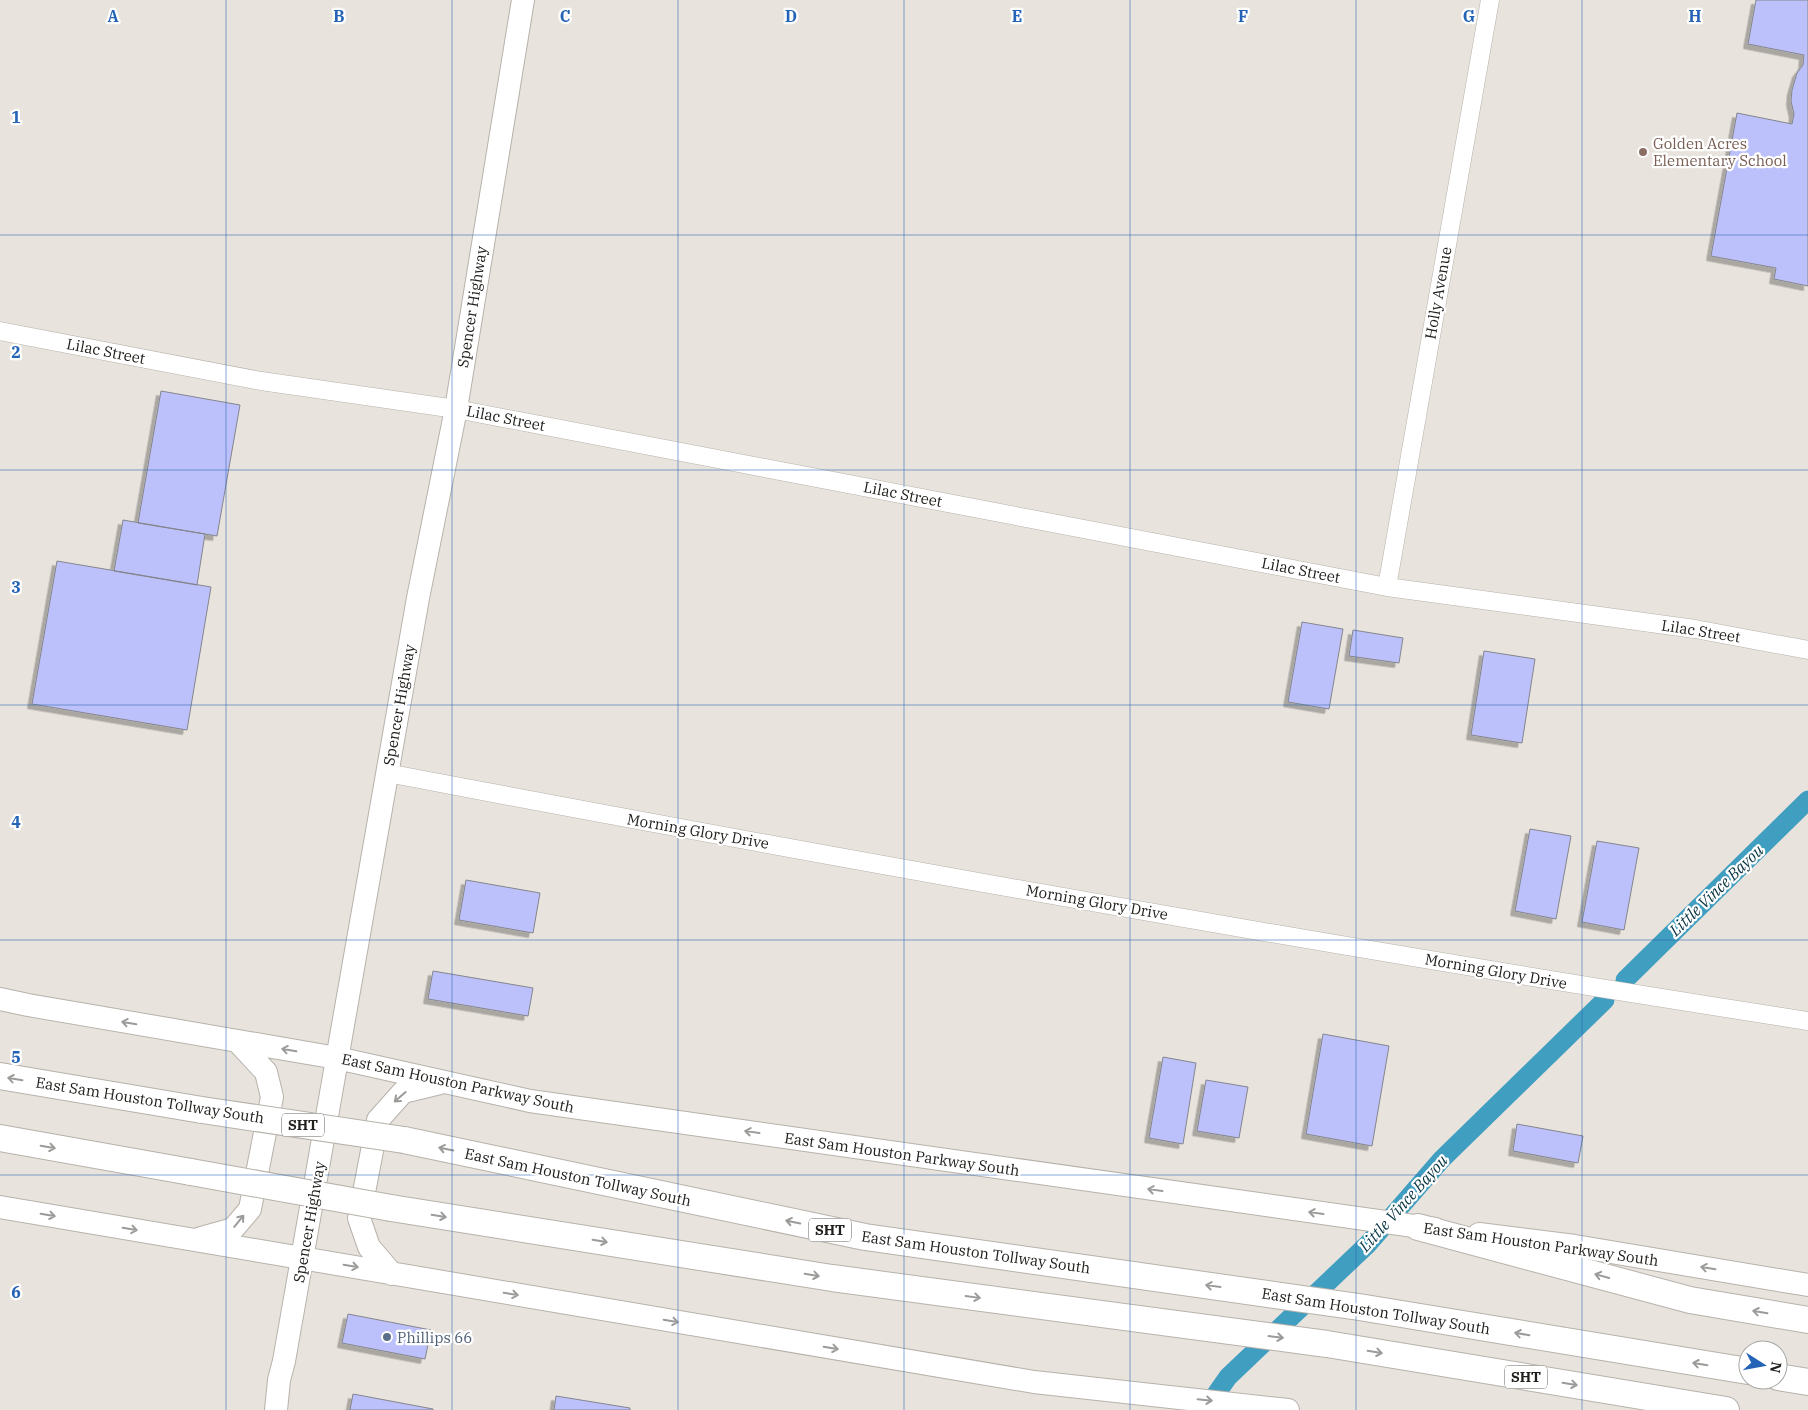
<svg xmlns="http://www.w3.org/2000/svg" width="1808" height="1410" font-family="'IBM Plex Serif',serif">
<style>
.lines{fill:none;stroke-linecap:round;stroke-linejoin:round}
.canal{stroke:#409ec1;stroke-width:19}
.building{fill:#bdc1fb;stroke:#84858c;filter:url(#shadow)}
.minor-casing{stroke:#b7b2ab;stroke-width:19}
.major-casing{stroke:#b7b2ab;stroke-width:24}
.highway-casing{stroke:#b7b2ab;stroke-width:28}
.minor{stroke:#fff;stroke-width:18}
.major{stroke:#fff;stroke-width:22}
.highway{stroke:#fff;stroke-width:26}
.highway-bridge-casing{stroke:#b7b2ab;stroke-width:28;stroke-linecap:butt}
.highway-bridge{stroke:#fff;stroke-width:26}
.oneway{stroke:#9c9b99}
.grid{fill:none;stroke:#2463b5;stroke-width:1;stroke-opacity:0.55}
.education-dot{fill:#8d6e63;stroke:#fff;stroke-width:2}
.service-dot{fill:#5c6f8a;stroke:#fff;stroke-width:2}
.labels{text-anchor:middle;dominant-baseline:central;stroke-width:4.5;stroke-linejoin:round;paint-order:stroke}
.shield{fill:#fff;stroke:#646361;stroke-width:1}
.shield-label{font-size:14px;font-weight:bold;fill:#22201d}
.education-label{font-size:15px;fill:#785e54;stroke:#fff;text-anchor:start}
.street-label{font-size:15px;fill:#22201d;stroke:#fff}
.service-label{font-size:15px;fill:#4e5e75;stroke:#fff;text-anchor:start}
.water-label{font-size:16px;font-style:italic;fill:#053241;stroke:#fff}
.grid-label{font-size:16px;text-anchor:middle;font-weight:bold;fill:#2463b5;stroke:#fff;stroke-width:4.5;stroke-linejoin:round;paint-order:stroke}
</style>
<defs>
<filter id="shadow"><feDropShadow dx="-4.5" dy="4.5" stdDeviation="0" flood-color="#0004"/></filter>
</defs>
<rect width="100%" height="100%" fill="#e8e3dc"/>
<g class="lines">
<path class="canal" d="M1625 980 1808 800
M1205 1410 1228 1377 1368 1244 1442 1159 1605 1000"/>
</g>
<path class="building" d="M1756 0H1808V286L1774 279 1776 268 1711 256 1737 113 1792 124 1794 114 1791 101 1792 90 1797 73 1803 65 1804 55 1748 44Z
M161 391 240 405 217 536 138 523Z
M123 520 205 534 197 585 114 571Z
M57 561 211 587 187 730 32 704Z
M1302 622 1343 629 1329 709 1288 702Z
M1353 630 1403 638 1399 663 1349 656Z
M1484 651 1535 659 1522 743 1471 735Z
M1530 829 1571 836 1556 919 1515 911Z
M1597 841 1639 848 1624 930 1582 922Z
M466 880 540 893 533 933 459 920Z
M433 971 533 988 528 1016 428 999Z
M1323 1034 1389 1046 1372 1146 1306 1134Z
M1163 1057 1196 1063 1183 1144 1149 1138Z
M1206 1080 1248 1087 1239 1138 1197 1131Z
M1517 1124 1583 1136 1578 1163 1513 1151Z
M348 1314 431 1330 425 1359 342 1343Z
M353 1394 433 1409V1410H350Z
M556 1396 630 1408V1410H554Z"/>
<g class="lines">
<g class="minor-casing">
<path id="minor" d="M0 331 261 381 456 409 1387 587 1695 629 1808 650
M1387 587 1490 0
M387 773C860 863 1333 947 1808 1021"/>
</g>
<g class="major-casing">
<path id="major" d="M0 999 28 1005 337 1058 530 1101 1435 1229
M0 1207 1034 1382 1288 1410
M1479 1234 1575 1246 1808 1285
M201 1238 233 1229 250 1209 272 1097 266 1072 238 1042
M392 1274 369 1247 359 1218 378 1120 403 1092 440 1083
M276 1410 279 1380 284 1361 418 598 456 409 523 0"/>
</g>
<g class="highway-casing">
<path id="highway" d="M0 1076 202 1110
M0 1138 191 1172
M404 1140 865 1237 1359 1307 1748 1371
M391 1208 832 1278 1327 1344 1726 1410
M1418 1227 1690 1300 1808 1320
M1778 1377 1808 1382"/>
</g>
<use href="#minor" class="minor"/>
<use href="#major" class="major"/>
<use href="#highway" class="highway"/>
<g class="highway-bridge-casing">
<path id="highway-bridge" d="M202 1110 404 1140
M191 1172 391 1208"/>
</g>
<use href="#highway-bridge" class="highway-bridge"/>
</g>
<defs><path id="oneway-shaft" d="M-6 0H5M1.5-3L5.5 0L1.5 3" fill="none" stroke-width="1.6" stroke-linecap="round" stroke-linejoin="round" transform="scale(1.25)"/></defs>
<g class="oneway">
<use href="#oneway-shaft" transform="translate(129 1023) rotate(-170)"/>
<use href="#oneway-shaft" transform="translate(289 1050) rotate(-170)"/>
<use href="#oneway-shaft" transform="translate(15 1079) rotate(-171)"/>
<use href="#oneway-shaft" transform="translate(400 1097) rotate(139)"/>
<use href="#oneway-shaft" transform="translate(752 1132) rotate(-172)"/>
<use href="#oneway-shaft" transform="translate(48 1147) rotate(10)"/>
<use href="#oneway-shaft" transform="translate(446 1149) rotate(-168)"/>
<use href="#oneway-shaft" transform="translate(1155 1190) rotate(-172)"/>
<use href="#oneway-shaft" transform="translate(1316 1213) rotate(-172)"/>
<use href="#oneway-shaft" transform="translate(48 1215) rotate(10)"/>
<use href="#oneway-shaft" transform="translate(439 1216) rotate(9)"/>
<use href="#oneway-shaft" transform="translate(239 1221) rotate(-51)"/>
<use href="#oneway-shaft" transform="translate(793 1222) rotate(-168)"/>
<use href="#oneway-shaft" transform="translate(130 1229) rotate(10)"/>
<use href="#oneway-shaft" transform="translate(600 1241) rotate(9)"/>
<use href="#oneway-shaft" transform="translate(351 1266) rotate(10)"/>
<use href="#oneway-shaft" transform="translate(1708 1268) rotate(-170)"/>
<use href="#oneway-shaft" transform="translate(812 1275) rotate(9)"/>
<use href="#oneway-shaft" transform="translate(1602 1276) rotate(-165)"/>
<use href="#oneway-shaft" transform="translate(1213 1286) rotate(-172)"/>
<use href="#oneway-shaft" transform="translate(511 1294) rotate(10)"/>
<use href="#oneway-shaft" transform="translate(973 1297) rotate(8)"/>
<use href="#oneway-shaft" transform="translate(1760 1312) rotate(-171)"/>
<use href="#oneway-shaft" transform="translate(671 1321) rotate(10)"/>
<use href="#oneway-shaft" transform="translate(1522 1334) rotate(-171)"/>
<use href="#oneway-shaft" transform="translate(1276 1337) rotate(7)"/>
<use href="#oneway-shaft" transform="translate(831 1348) rotate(10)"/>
<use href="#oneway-shaft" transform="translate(1375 1352) rotate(9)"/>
<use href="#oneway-shaft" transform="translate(1700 1364) rotate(-171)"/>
<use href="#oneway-shaft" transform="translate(1570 1384) rotate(9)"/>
<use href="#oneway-shaft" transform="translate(1205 1400) rotate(6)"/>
</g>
<path class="grid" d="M226 0V1410M452 0V1410M678 0V1410M904 0V1410M1130 0V1410M1356 0V1410M1582 0V1410M0 235H1808M0 470H1808M0 705H1808M0 940H1808M0 1175H1808"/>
<circle class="education-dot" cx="1643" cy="152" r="5"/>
<circle class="service-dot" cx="387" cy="1337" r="5"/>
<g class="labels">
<g class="shield">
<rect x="282" y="1113.5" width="42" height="23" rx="4"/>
<rect x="809" y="1218.5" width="42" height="23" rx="4"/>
<rect x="1505" y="1365.5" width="42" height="23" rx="4"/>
</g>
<g class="shield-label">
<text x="303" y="1125">SHT</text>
<text x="830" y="1230">SHT</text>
<text x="1526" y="1377">SHT</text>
</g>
<g class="education-label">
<text x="1653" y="143">Golden Acres<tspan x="1653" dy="17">Elementary School</tspan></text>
</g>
<g class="street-label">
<text transform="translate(1438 293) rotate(-80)">Holly Avenue</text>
<text transform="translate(472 307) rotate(-81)">Spencer Highway</text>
<text transform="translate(106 351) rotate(11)">Lilac Street</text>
<text transform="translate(506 418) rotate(11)">Lilac Street</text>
<text transform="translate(903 494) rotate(11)">Lilac Street</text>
<text transform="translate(1301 570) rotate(11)">Lilac Street</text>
<text transform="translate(1701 631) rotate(9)">Lilac Street</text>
<text transform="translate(399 705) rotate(-80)">Spencer Highway</text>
<text transform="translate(698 831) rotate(10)">Morning Glory Drive</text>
<text transform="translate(1097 902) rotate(10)">Morning Glory Drive</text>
<text transform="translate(1496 971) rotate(10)">Morning Glory Drive</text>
<text transform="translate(458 1083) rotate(12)">East Sam Houston Parkway South</text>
<text transform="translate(150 1100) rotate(9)">East Sam Houston Tollway South</text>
<text transform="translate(902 1154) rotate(8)">East Sam Houston Parkway South</text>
<text transform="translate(578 1177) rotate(12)">East Sam Houston Tollway South</text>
<text transform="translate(309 1222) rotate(-80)">Spencer Highway</text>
<text transform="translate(1541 1244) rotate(8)">East Sam Houston Parkway South</text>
<text transform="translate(976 1252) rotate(8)">East Sam Houston Tollway South</text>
<text transform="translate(1376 1311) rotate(9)">East Sam Houston Tollway South</text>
</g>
<g class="service-label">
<text x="397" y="1337">Phillips 66</text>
</g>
<g class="water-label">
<text transform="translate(1716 890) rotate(-44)">Little Vince Bayou</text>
<text transform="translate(1403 1203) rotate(-48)">Little Vince Bayou</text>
</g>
</g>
<g class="grid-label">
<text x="113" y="22">A</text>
<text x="339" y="22">B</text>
<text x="565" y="22">C</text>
<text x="791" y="22">D</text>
<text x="1017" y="22">E</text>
<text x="1243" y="22">F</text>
<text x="1469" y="22">G</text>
<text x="1695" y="22">H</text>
<text x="16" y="123">1</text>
<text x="16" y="358">2</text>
<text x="16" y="593">3</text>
<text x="16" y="828">4</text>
<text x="16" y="1063">5</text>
<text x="16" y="1298">6</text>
</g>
<g transform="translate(1763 1365) rotate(101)"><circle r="24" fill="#ffffff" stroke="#a7a6a5"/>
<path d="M0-4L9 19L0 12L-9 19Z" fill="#2463b5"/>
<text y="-8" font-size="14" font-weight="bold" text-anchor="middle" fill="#22201d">N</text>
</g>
</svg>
